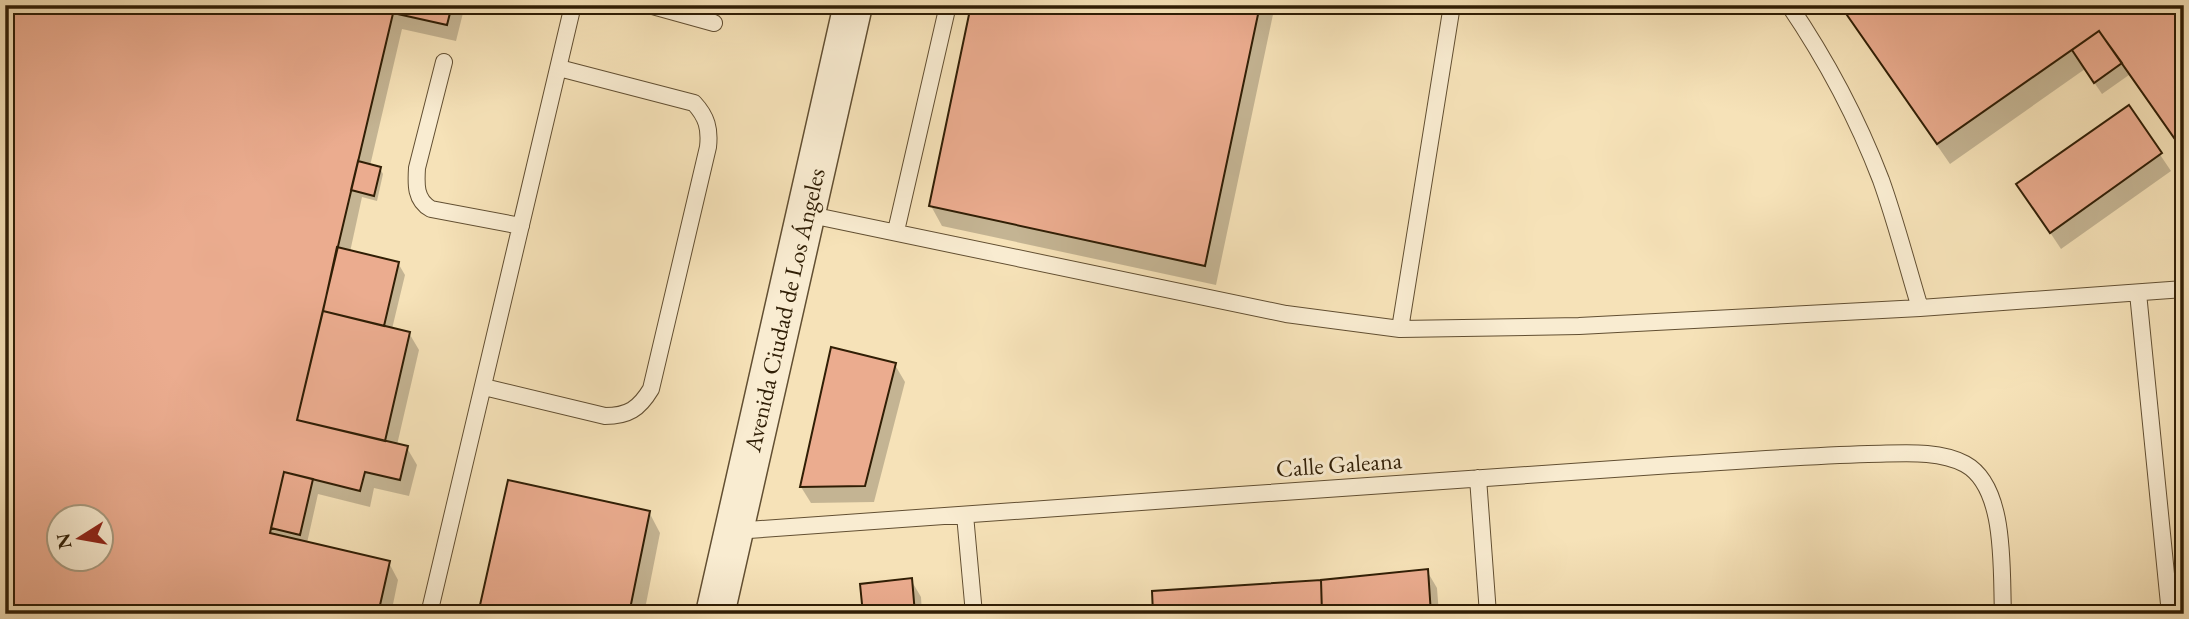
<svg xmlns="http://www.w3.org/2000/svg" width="2189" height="619" font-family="'EB Garamond',serif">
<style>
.shadow{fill:#0003;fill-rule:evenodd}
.building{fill:#ebac8f;stroke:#301e05;stroke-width:2;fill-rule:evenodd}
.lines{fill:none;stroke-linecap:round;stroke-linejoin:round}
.service-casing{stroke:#624f32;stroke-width:18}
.tertiary-casing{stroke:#624f32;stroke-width:41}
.service{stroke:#f9ecd1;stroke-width:16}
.tertiary{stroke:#f9ecd1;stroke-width:38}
.labels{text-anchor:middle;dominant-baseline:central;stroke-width:6;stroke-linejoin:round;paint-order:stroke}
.street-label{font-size:24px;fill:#301e05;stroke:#f9ecd1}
</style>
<rect width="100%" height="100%" fill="#f6e2b8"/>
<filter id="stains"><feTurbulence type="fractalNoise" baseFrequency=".00286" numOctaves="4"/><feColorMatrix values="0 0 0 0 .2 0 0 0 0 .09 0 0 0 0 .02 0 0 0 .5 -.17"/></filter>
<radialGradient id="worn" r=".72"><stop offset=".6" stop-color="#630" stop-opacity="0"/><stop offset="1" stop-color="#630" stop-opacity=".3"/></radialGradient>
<path class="shadow" d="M5 5H465L456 41 402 29 370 166 380 168 383 174 377 201 362 197 350 252 398 263 405 275 392 329 409 333 419 350 397 445 407 448 417 465 409 496 374 488 370 507 318 494 307 543 389 563 398 580 391 614H5ZM60 518H102V560H60Z
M973 5H1275L1216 285 942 226 931 206Z
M1840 5H2184V153L2129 75 2102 94 2085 69 1950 164Z
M2128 107 2171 171 2061 249 2018 184Z
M895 365 905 382 874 502 811 503 801 487Z
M649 512 660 533 644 614H479Z
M1427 571 1437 588 1439 614H1155L1321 582Z
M911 580 921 597 922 614H865Z"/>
<path class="building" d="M5 5H395L297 420 408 446 400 480 365 472 360 491 284 472 270 533 390 561 378 614H5ZM60 518H102V560H60Z
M395 5H452L447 25 393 13Z
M971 5H1260L1205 266 929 206Z
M1840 5H2184V152L2099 31 1937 144Z
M2099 31 2122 63 2094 83 2072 50Z
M2129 105 2162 153 2050 233 2016 184Z
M358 161 381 167 374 196 351 190Z
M337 247 399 262 384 326 323 311Z
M323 311 410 332 385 441 297 420Z
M831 347 896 363 865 486 800 487Z
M284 472 313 479 300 535 271 528Z
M508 480 650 511 629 614H478Z
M1428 569 1431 614H1322L1321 580Z
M912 578 915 614H863L860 584Z
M1321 580 1322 614H1153L1152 591Z"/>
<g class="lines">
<g class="service-casing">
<path id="service" d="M649 5 714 23
M1789 5C1825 58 1858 120 1881 180 1896 222 1907 265 1920 308
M444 62 417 168C416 184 415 200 431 209L521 226
M806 214 1286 314 1400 329 1579 326 1920 308 2184 289
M896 231 948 5
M2138 293 2170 614
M1400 329 1452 5
M484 387 605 416C628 416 639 409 651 389L708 147C710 129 707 117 694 103L559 68
M1478 478 1488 614
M965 515 974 614
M734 531C1047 510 1359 485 1672 465 1737 461 1802 456 1868 454 1898 454 1937 449 1965 464 2007 487 2001 571 2003 614
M429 614 573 5"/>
</g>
<g class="tertiary-casing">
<path id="tertiary" d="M715 614 853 5"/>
</g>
<use href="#service" class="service"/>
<use href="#tertiary" class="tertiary"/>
</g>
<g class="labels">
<g class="street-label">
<text transform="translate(784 310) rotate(-77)">Avenida Ciudad de Los Ángeles</text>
<text transform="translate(1339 464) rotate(-4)">Calle Galeana</text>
</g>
</g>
<rect width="2189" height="619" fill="none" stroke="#f6e2b8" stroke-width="28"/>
<rect x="7" y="7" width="2175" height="605" fill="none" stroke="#301e05" stroke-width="3.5"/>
<rect x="14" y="14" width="2161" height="591" fill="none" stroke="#301e05" stroke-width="2"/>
<g transform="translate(80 538) rotate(259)"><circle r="33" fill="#f9ecd1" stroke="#a99a7f" stroke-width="2"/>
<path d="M0-5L12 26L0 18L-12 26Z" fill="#8f2418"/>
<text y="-10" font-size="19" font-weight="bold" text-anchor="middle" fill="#301e05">N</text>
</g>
<rect width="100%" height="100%" filter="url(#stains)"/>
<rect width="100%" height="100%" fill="url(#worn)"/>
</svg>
